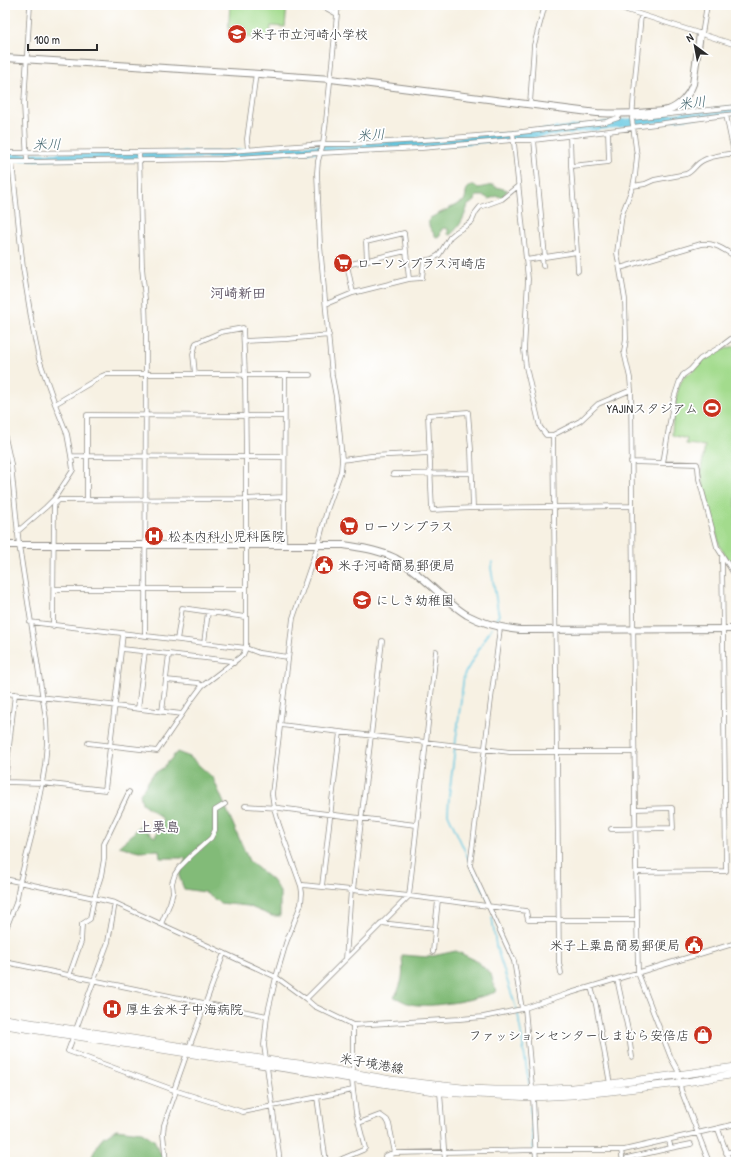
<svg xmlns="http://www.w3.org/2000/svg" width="741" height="1167" font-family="'Patrick Hand','Klee One',sans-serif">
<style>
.green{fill:#a3db8d;stroke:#67835c}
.forest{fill:#82bb78;stroke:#567352}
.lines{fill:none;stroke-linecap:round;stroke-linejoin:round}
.stream{stroke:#63c7e1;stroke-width:1.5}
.river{stroke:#63c7e1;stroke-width:8}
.street-casing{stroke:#918e87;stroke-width:5.5}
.secondary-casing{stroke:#918e87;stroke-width:8}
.primary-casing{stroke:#918e87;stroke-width:8}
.street{stroke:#fff;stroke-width:4}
.secondary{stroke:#fff;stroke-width:6}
.primary{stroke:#fff;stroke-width:7}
.labels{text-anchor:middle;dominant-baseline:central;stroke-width:3.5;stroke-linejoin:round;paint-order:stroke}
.poi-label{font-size:13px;fill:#2b2b2b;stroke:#fff;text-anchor:start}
.street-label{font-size:13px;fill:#2b2b2b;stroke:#fff}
.water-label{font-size:14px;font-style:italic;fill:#3f626b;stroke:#fff}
.neighbourhood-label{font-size:14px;font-weight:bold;fill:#5e5463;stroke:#fff}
</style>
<rect width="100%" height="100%" fill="#fff"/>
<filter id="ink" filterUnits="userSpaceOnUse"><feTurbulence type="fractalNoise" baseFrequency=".025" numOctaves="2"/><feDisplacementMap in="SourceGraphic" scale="8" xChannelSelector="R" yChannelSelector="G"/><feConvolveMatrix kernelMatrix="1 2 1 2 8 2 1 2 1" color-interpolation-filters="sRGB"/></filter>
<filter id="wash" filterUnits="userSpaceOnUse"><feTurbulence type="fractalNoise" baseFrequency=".012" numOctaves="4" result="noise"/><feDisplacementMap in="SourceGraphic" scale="16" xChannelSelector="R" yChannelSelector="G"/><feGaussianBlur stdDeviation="0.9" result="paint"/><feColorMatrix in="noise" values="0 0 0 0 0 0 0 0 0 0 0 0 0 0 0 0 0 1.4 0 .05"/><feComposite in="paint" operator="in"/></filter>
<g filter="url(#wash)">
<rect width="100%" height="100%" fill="#f7f1e3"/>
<path class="green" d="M230 5H287L285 27 271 26 270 39 228 35Z
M736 346V571L720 547 702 481 701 470 705 446 686 444 687 439 672 435C672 423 676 390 682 380 684 375 690 374 694 370 697 367 699 363 702 360 711 352 724 348 736 346Z"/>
<path class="forest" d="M474 185 478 188 493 185 496 187 508 190 502 197 497 196 489 199 484 196H476L475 201 468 205C464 218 460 227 450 235L448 234V229L444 228 441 230 440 236 436 237C432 230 426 226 430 218L464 201C468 192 463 188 474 185Z
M177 752 190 757 213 778 249 861 272 880 280 892V916H272L248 906 220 903 204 892 184 889 179 876 186 858H160L159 850 139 851 119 846 133 834 139 826 155 837 163 819 142 803 140 794 153 774 163 768Z
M456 951 475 960 491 974 496 992C477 999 431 1009 411 1004 405 1003 400 999 394 997 404 982 403 973 402 955L428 957Z
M116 1129 142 1132 154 1140 165 1162H91L93 1154 101 1139Z"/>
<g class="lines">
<path class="stream" d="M492 562 491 568 498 611 499 615 493 624
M469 860 448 814 449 796 464 675 492 627
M473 869 490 902V905
M492 917 496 946 518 1014 529 1084
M530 1106 534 1154"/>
<path class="river" d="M5 157 223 155 288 150 388 145 433 143 527 135 689 115 736 110"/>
</g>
</g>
<g filter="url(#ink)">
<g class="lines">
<g class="street-casing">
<path id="street" d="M312 5 326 8 337 14
M611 5 736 45
M641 15 635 79 632 119 637 156 635 176 633 186 622 214 617 253 625 299 626 339 624 352 630 378 631 390 635 809 638 973 671 1058 678 1071 681 1090 709 1162
M702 34 707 5
M530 104 534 45 545 5
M632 118 736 107
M633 127 726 115
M513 133 528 279 524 350 526 367 540 427 546 435H553L557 752 559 962 561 973
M570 136 571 166 609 162 608 131
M534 140 545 257
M248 150 247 139 256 73
M139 152 142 267 145 299 146 330 145 636
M5 153 230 151 323 144H351L439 139 513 133 606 122 618 118 620 115
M734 153 726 115 736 114
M5 162H27L24 104 30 5
M12 162 23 268 33 330 39 359 55 404
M27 162 222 159 320 153 422 148 513 140H534L633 128
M633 186 645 184 654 180 686 174C692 172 694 167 699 163 708 156 722 155 734 153L736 163
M577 252 578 271
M542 257 543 266
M367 260 366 242 404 233 406 251
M526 260 577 252 571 166
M620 268 701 244C715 242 724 250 736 257
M353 293 347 265 393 254 406 251 409 279
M326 304 353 293 409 279 422 278 424 261 432 259 439 255 450 237 456 232 467 225 472 221 476 212 480 207 502 199 518 186
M244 341 287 339 329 335
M553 435 580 421 598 404 631 390
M5 437 11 464 19 545 46 719 47 742 45 765 42 783 32 834 20 881 16 903 5 931
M284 457 71 456 67 434 55 404 102 376 107 374H235L245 375H310
M342 460 371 456 429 453
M631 462 697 464 698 468 699 479 717 547 736 577
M663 463 674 398 680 380 683 375 690 370 700 359 720 347 736 335
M393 474 472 473
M87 499V415L284 416
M57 502 54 499 73 470 71 456
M473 508 471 449 468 412 428 415 432 510 473 508 632 506
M17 532 46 507 54 499
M284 545 285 375
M54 589H246
M30 622 246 648 259 653 288 657
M53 626 54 505 59 500 245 499 284 497
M500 628 470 866 514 961 522 1009
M177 640 182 608 245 617
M204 643 208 612
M122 649 169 654
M166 680 198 683 202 686
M5 693 110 705 115 706 182 714
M15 694 5 782 42 783 105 790 123 634
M138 709 145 651
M162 712 169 654 231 661 234 663
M281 725 510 752H635
M88 743 157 751 193 698 202 686 243 655 246 648V457L245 375 243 328 221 332 196 343 193 354 195 374
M245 806 279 808 416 825
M611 829 673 828 672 808 635 809
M636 872 726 871 722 557
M5 879 94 898 115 903 276 977 306 999 314 1006 353 1025 460 1019 483 1017 522 1009 567 994 736 943
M301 886 303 885 409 896 526 911 528 920H636
M322 886 340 732
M353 890 382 641
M115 903 108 942 68 1051 174 1090 243 1112 353 1090 352 1079 353 1065V1025
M381 923 435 929 438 900
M161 924 170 903 173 892 172 883 175 874 179 868 192 855 211 838 215 830V810L225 804
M433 952 435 929
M346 959 351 889
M5 962 267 1016
M69 976 81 942 82 924 90 919 94 898 101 876 104 859V844L129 792
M617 979 628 1030 632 1057
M591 987 596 1005 610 1084
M306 999 409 896 436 651
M525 1008 533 1097 536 1162
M440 1092 445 1162
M317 1097 326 1162
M359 1123 380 1115 387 1120 389 1124 395 1153
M718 1129 730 1162
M671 1148 691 1144
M621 1150 623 1162
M726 1153 736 1150
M390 1154 392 1162
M166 1162 163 1134 164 1125 175 1094 174 1090 187 1053 224 953
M280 1162 264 1045 267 1016 276 977 286 943 301 904 302 893 301 886 279 825 274 808 272 794 293 618 318 545 327 510 341 471 342 460 340 437 336 397 332 376 320 245 317 173 318 161 323 144 326 121 338 5
M337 1162 344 1158 363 1150 365 1148 356 1113 353 1090
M386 1162 385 1156 395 1153 535 1150H624L736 1124
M628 1162 627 1158 671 1148 669 1141"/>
</g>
<g class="secondary-casing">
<path id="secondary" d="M5 58 245 73 331 79 597 113C615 114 632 114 650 112 656 112 663 111 668 110 680 106 689 95 693 84L700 34
M5 545H344C362 548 379 550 395 558 422 573 441 599 467 615 484 624 501 628 520 630L736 629"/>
</g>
<g class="primary-casing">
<path id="primary" d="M5 1019 274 1061 308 1065 391 1080 471 1089 495 1090H532L572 1088 610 1084 736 1067
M5 1025 440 1092 533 1097 572 1095 611 1091 680 1083 736 1074"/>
</g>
<use href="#street" class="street"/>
<use href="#secondary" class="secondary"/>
<use href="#primary" class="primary"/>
</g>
</g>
<defs>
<g id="school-disc" transform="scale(1)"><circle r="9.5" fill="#c8321e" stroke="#fff"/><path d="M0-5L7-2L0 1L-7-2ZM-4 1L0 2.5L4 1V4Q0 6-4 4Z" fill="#fff"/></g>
<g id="supermarket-disc" transform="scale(1)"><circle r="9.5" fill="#c8321e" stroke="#fff"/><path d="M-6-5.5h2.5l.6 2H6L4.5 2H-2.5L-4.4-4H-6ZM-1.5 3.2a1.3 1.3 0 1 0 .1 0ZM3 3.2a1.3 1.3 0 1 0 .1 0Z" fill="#fff"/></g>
<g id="stadium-disc" transform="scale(1)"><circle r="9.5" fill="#c8321e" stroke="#fff"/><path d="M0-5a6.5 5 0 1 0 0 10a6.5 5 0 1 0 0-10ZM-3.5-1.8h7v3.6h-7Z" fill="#fff"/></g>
<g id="hospital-disc" transform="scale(1)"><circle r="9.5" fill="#c8321e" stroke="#fff"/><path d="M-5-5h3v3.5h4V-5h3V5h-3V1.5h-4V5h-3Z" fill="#fff"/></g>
<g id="civic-disc" transform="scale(1)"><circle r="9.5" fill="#c8321e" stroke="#fff"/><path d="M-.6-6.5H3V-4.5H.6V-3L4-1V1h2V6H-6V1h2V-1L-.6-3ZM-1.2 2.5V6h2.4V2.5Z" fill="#fff"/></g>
<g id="shop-disc" transform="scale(1)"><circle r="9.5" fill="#c8321e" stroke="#fff"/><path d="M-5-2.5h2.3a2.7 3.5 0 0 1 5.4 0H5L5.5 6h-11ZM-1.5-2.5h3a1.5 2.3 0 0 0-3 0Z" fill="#fff"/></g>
</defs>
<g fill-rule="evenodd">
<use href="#school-disc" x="237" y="34"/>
<use href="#supermarket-disc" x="343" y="263"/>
<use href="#stadium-disc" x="712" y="408"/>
<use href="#supermarket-disc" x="349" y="526"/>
<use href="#hospital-disc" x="154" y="536"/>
<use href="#civic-disc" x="324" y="565"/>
<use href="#school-disc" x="362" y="600"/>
<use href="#civic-disc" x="694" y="945"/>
<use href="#hospital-disc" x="112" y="1009"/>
<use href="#shop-disc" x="703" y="1035"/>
</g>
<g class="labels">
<g class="poi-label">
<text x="251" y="34">米子市立河崎小学校</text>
<text x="357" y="263">ローソンプラス河崎店</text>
<text x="698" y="408" text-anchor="end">YAJINスタジアム</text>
<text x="363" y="526">ローソンプラス</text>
<text x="168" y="536">松本内科小児科医院</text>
<text x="338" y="565">米子河崎簡易郵便局</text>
<text x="376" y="600">にしき幼稚園</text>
<text x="680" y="945" text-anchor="end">米子上粟島簡易郵便局</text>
<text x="126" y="1009">厚生会米子中海病院</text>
<text x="689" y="1035" text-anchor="end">ファッションセンターしまむら安倍店</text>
</g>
<g class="street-label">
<text transform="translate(372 1063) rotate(10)">米子境港線</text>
</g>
<g class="water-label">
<text transform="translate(692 102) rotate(-6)">米川</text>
<text transform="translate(371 134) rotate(-3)">米川</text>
<text x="47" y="143">米川</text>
</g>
<g class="neighbourhood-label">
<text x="238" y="292">河崎新田</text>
<text x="159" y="826">上栗島</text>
</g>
</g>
<rect width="741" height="1167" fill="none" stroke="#fff" stroke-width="20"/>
<g transform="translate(695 46) rotate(328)" stroke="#ffffff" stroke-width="3" paint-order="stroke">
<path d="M0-3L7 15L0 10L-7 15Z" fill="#2b2b2b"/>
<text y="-6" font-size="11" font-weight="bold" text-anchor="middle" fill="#2b2b2b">N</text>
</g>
<path d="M28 44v6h69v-6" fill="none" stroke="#2b2b2b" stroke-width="2"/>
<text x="34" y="44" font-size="12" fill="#2b2b2b" stroke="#ffffff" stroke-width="3" paint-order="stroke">100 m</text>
</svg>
